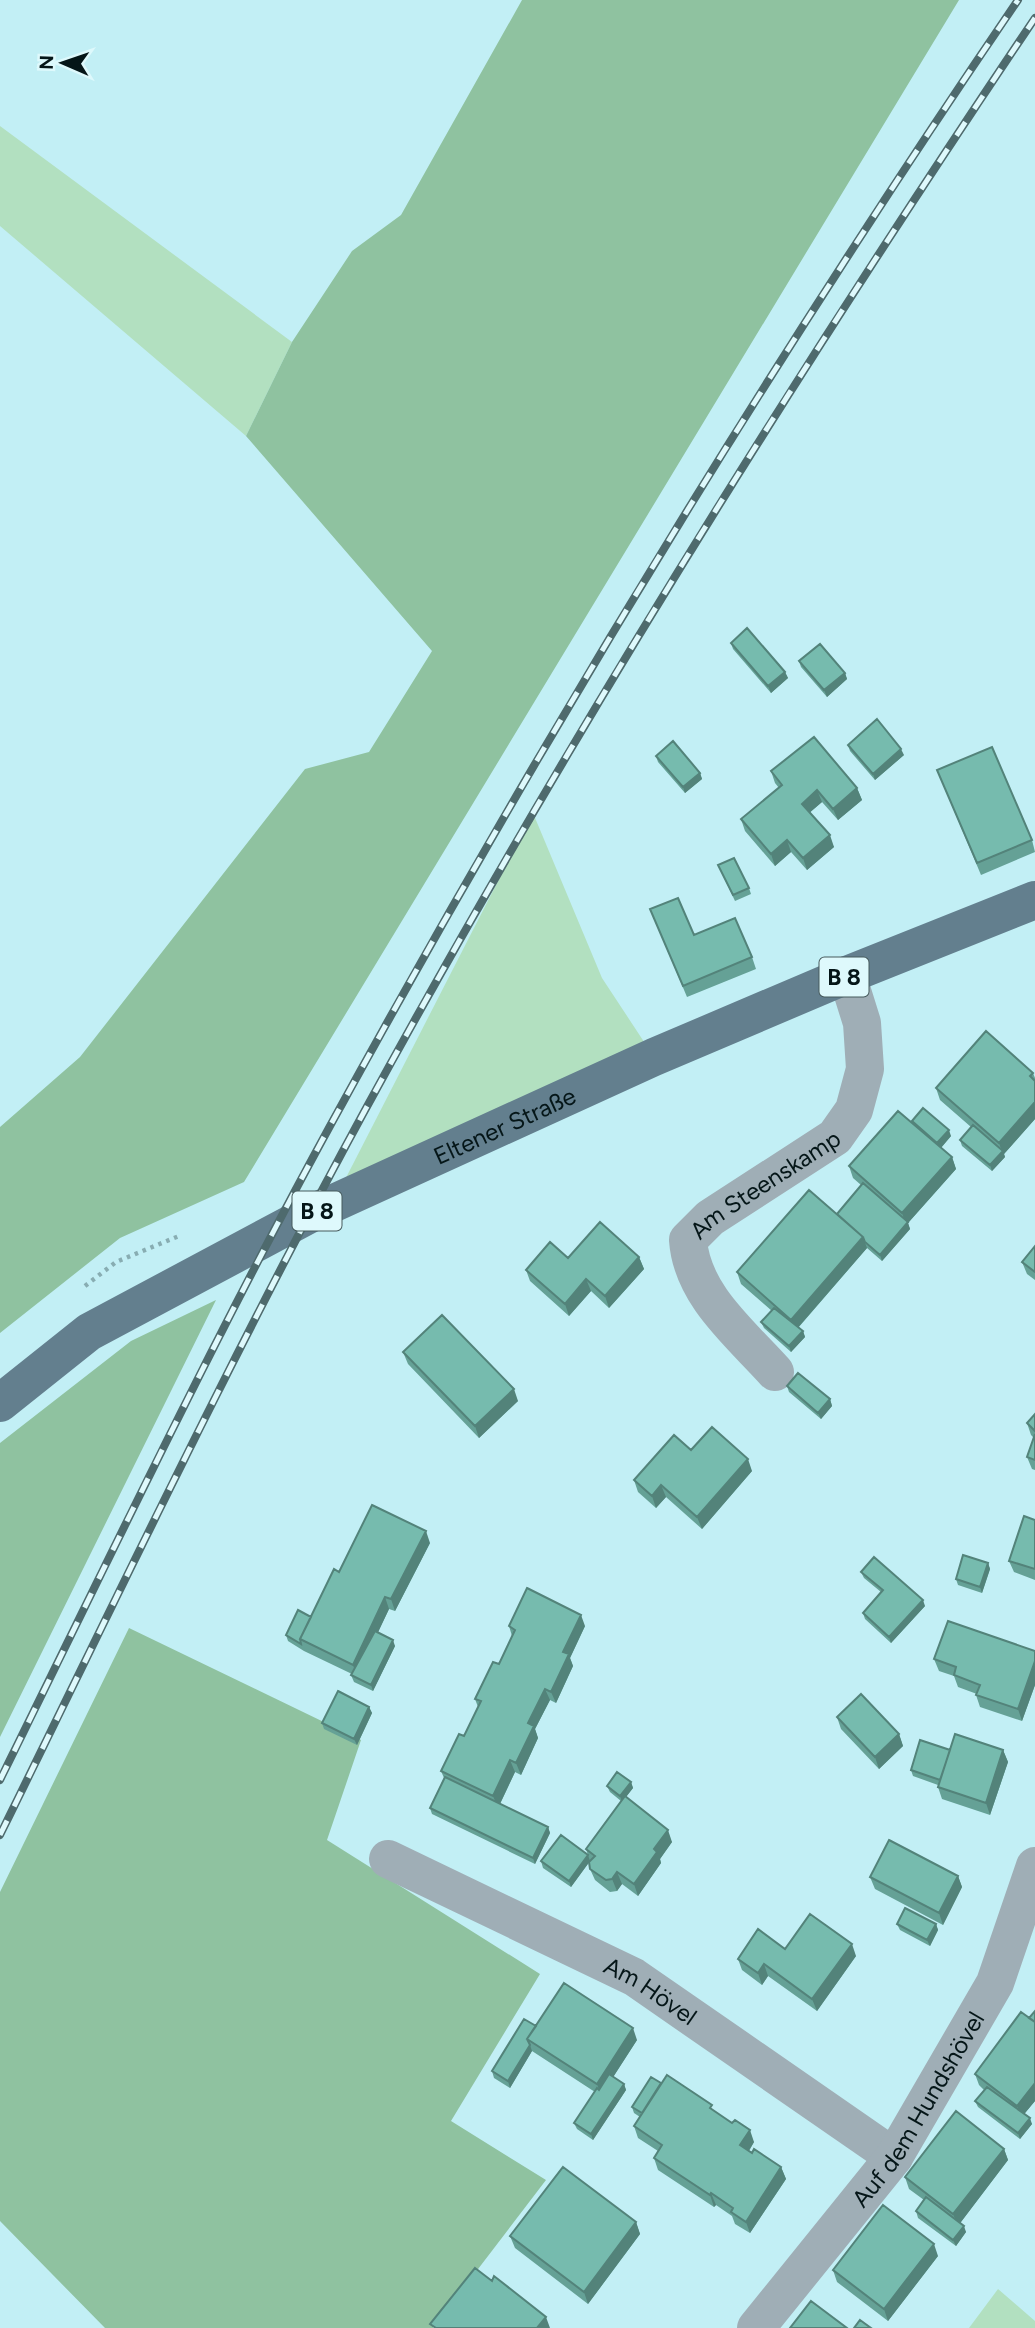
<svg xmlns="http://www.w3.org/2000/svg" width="1035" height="2328" font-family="Figtree,sans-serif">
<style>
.green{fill:#b2e0c0}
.forest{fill:#8fc2a0}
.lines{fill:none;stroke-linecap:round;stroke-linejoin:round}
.path{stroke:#88adb2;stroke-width:4.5;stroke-dasharray:3.5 5;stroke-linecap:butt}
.minor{stroke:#9faeb6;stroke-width:38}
.primary{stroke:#637f8e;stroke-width:38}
.rail-casing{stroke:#4e6a6d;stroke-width:8}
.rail{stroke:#def9fc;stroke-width:5;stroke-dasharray:16;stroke-linecap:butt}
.wall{fill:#65a196}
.shaded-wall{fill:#53837a}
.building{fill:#76bbae;stroke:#53837a;stroke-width:2}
.labels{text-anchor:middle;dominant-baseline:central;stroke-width:5;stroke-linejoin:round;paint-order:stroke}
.shield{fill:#def9fc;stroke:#465a5c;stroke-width:2}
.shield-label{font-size:23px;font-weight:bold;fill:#051618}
.street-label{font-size:24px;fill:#051618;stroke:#def9fc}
</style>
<rect width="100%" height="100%" fill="#c2eff5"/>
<path class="green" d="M0 126 292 342 246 436 0 226Z
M533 813 602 978 654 1057 332 1205Z
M998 2289 1035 2321V2328H969Z"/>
<path class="forest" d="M522 0H959L244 1182 120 1238 0 1333V1127L80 1057 305 769 369 752 432 651 246 436 292 342 352 251 401 215Z
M216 1300 0 1737V1443L131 1341Z
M129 1628 361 1740 327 1840 540 1974 451 2121 546 2180 433 2328H105L0 2221V1892Z"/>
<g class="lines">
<path class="path" d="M85 1286 116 1262 179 1236"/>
<g class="minor">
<path id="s1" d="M775 1372C740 1333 692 1295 688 1240L710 1218 835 1137 854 1110 865 1069 862 1023 847 975"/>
<path id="s2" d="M388 1859 634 1977 894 2157"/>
<path id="s3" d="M756 2328 894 2157 995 1983 1035 1866"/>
</g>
<path class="primary" id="s4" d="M0 1403 89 1332 310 1214 654 1057 847 975 1035 900"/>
<g class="rail-casing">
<path id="rail" d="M0 1780C108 1561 213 1340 330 1126 541 740 770 364 1018 0
M0 1835C119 1593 235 1349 364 1112 569 736 796 373 1035 18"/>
</g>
<use href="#rail" class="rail"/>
</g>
<path class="wall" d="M731 643 785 672 788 678 771 693 733 649Z
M799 661 845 673 847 679 827 697 801 667Z
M848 745 904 755 875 780 850 751Z
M656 756 700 773 702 779 685 793 658 762Z
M937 770 1032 840 1035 852 981 875Z
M771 771 857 788 862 800 838 820 822 802 810 812 834 847 807 870 791 852 775 866 745 831 741 819 779 788 775 783Z
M718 865 749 888 751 894 735 901Z
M650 909 694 935 752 957 756 969 687 997Z
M1033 1073 1035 1078V1119L1004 1154 1005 1157 992 1171 962 1146 960 1140 971 1127 940 1100 936 1088Z
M912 1121 951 1136 941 1148 952 1157 956 1169 908 1223 910 1229 882 1261 867 1248 798 1328 803 1331 805 1337 791 1352 764 1328 761 1322 772 1311 741 1284 737 1272 837 1214 861 1185 853 1178 849 1166 912 1123Z
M1035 1246V1280L1027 1274 1022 1262Z
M639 1257 644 1269 609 1308 591 1291 569 1316 530 1281 526 1270 568 1258Z
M403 1352 518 1401 479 1438 408 1364Z
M787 1386 830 1399 832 1406 821 1419 789 1392Z
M1035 1414V1470L1032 1469 1027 1457 1034 1438 1031 1435 1027 1423Z
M691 1450 752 1471 702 1529 666 1497 656 1508 638 1492 634 1480Z
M1035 1520V1580L1014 1572 1009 1561Z
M430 1543 395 1611 389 1609 378 1632 395 1646 373 1691 354 1682 351 1675 352 1674 304 1651 288 1641 286 1635 311 1617 339 1572Z
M988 1563 990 1569 982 1593 958 1585 956 1579Z
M861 1572 925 1606 891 1643 865 1619 863 1613 881 1592 864 1578Z
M509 1626H585L570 1658 573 1666 556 1703 550 1700 535 1729 538 1738 521 1775 515 1772 500 1804 548 1827 550 1833 535 1864 432 1814 430 1808 444 1778 441 1771 464 1736 478 1707 475 1699 499 1664 512 1636Z
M1035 1651V1685L1022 1721 980 1707 976 1695 977 1694 958 1687 954 1676 939 1671 934 1659Z
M369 1707 372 1713 357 1745 324 1729 322 1723Z
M837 1717 899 1734 903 1746 879 1769 841 1729Z
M950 1750H1003L1008 1762 990 1815 942 1799 938 1787V1785L913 1776 911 1770Z
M631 1782 633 1788 626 1797 672 1842 660 1859 661 1863 638 1896 622 1884 617 1891 610 1892 595 1880 590 1869V1861L571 1887 543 1868 541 1861 588 1855 586 1849 621 1801 610 1792 607 1786Z
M958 1876 962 1887 943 1925 875 1889 870 1877Z
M897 1924H936L938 1930 930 1946 900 1930Z
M785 1949 856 1956 817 2011 768 1976 762 1985 742 1970 738 1959Z
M1035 2011V2101L1024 2114 1032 2124 1020 2139 978 2107 975 2101 984 2090 979 2085 975 2074 1029 2018Z
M536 2026 637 2040 613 2077 624 2084 626 2090 593 2140 577 2129 574 2123 595 2092 532 2051 510 2088 494 2078 492 2071Z
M661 2083 714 2111 754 2142 749 2151 781 2167 786 2179 750 2233 735 2224 732 2216 716 2205 714 2207 658 2170 654 2158 658 2151 638 2138 634 2126 640 2117 634 2113 632 2107Z
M1004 2149 1008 2160 960 2223 966 2232 956 2246 918 2218 916 2211 924 2200 909 2189 905 2177Z
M636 2222 640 2234 588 2304 515 2248 510 2236Z
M938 2256 888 2321 837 2282 833 2270Z"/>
<path class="shaded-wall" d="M785 672 788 678 771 693 768 686Z
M845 673 847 679 827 697 824 690Z
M901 749 904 755 875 780 873 774Z
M700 773 702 779 685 793 683 787Z
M857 788 862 800 838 820 833 809Z
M817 790 822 802 807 815 802 804Z
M830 835 834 847 807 870 803 858Z
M787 840 791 852 775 866 771 854Z
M1035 1102V1119L1004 1154 1005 1157 992 1171 990 1165 1002 1152 999 1143Z
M949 1130 951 1136 939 1150 937 1143Z
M952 1157 956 1169 908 1223 910 1229 882 1261 880 1255 906 1225 902 1213Z
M863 1237 867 1248 795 1331 791 1320Z
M639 1257 644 1269 609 1308 605 1296Z
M586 1279 591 1291 569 1316 565 1304Z
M803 1331 805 1337 791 1352 789 1346Z
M514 1389 518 1401 479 1438 475 1426Z
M830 1399 832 1406 821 1419 818 1413Z
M748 1459 752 1471 702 1529 697 1517Z
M661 1485 666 1497 656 1508 652 1496Z
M426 1531 430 1543 395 1611 391 1599Z
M988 1563 990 1569 982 1593 980 1587Z
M385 1597 389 1609 357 1677 353 1665Z
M923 1600 925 1606 891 1643 889 1637Z
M581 1615 585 1626 570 1658 573 1666 556 1703 551 1692 563 1652Z
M393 1640 395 1646 373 1691 371 1685Z
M1035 1661V1685L1022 1721 1018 1709Z
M545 1689 550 1700 535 1729 538 1738 521 1775 516 1763 528 1723Z
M369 1707 372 1713 357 1745 354 1739Z
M899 1734 903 1746 879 1769 875 1757Z
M1003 1750 1008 1762 990 1815 986 1803Z
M510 1760 515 1772 498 1808 493 1796Z
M631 1782 633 1788 622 1802 620 1796Z
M548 1827 550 1833 535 1864 533 1858Z
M668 1830 672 1842 660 1859 661 1863 638 1896 634 1884 654 1849Z
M588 1855 590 1861 571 1887 569 1881Z
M617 1872 622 1884 617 1891 612 1879Z
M958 1876 962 1887 943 1925 939 1913Z
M936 1924 938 1930 930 1946 927 1940Z
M852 1944 856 1956 817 2011 812 1999Z
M764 1964 768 1976 762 1985 758 1973Z
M633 2028 637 2040 601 2096 597 2084Z
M530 2045 532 2051 510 2088 508 2081Z
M1035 2083V2101L1021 2118 1017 2106Z
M624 2084 626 2090 593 2140 591 2134Z
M1030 2118 1032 2124 1020 2139 1018 2133Z
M750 2130 754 2142 745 2157 740 2145Z
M1004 2149 1008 2160 958 2226 953 2214Z
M781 2167 786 2179 750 2233 746 2222Z
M711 2193 716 2205 714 2207 710 2195Z
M636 2222 640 2234 588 2304 584 2292Z
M964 2226 966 2232 956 2246 953 2240Z
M934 2244 938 2256 888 2321 884 2309Z
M546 2317 550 2328H537Z"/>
<path class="building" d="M747 628 785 672 768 686 731 643Z
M820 644 845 673 824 690 799 661Z
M877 719 901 749 873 774 848 745Z
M814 737 857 788 833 809 817 790 802 804 830 835 803 858 787 840 771 854 741 819 782 785 771 771Z
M673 741 700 773 683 787 656 756Z
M992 747 1032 840 977 863 937 770Z
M734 858 749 888 733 895 718 865Z
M678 898 694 935 735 918 752 957 683 986 650 909Z
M986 1031 1033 1073 1030 1076 1035 1081V1102L999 1143 936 1088Z
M923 1108 949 1130 937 1143 912 1121Z
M898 1111 952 1157 902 1213 849 1166Z
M973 1125 1003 1151 990 1165 960 1140Z
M863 1183 908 1222 880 1255 865 1242 863 1237 837 1214Z
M809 1190 863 1237 791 1320 737 1272Z
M600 1222 639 1257 605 1296 586 1279 565 1304 526 1270 550 1242 568 1258Z
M1035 1246V1272L1022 1262Z
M774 1308 803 1331 789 1346 761 1322Z
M442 1315 514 1389 475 1426 403 1352Z
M798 1373 830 1399 818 1413 787 1386Z
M1035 1414V1431L1027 1423Z
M712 1427 748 1459 697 1517 661 1485 652 1496 634 1480 674 1435 691 1450Z
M1035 1434V1460L1027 1457Z
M372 1505 426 1531 391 1599 385 1597 353 1665 300 1639 334 1569 339 1572Z
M1024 1516 1035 1520V1569L1009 1561Z
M963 1555 988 1563 980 1587 956 1579Z
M874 1557 923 1600 889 1637 863 1613 883 1590 861 1572Z
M527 1588 581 1615 563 1652 569 1654 551 1692 545 1689 528 1723 534 1726 516 1763 510 1760 493 1796 441 1771 459 1734 464 1736 481 1701 475 1699 493 1662 499 1664 515 1630 509 1626Z
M298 1610 311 1617 300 1639 301 1644 286 1635Z
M948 1621 1035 1651V1661L1018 1709 976 1695 980 1685 954 1675 956 1667 934 1659Z
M375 1631 393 1640 371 1685 351 1675Z
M338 1691 369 1707 354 1739 322 1723Z
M861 1694 899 1734 875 1757 837 1717Z
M955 1734 1003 1750 986 1803 938 1787Z
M920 1740 950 1750 940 1780 911 1770Z
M617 1772 631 1782 620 1796 607 1786Z
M445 1777 548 1827 533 1858 430 1808Z
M625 1796 668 1830 654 1849 657 1852 634 1884 617 1872 612 1879 606 1880 590 1869 589 1862 595 1856 586 1849Z
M561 1835 588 1855 569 1881 541 1861Z
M889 1840 958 1876 939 1913 870 1877Z
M905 1908 936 1924 927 1940 897 1924Z
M810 1914 852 1944 812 1999 764 1964 758 1973 738 1959 758 1929 785 1949Z
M564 1983 633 2028 597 2084 527 2039Z
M1035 2011V2022L1029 2018Z
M1021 2012 1035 2022V2083L1017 2106 975 2074Z
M524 2019 536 2026 527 2039 530 2045 508 2081 492 2071Z
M609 2074 624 2084 591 2134 574 2123 597 2088 599 2090Z
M667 2075 712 2105 710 2108 732 2123 735 2120 750 2130 740 2145 752 2153 754 2149 781 2167 746 2222 731 2212 733 2208 711 2193 710 2195 654 2158 662 2145 634 2126Z
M651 2077 661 2083 642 2113 632 2107Z
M987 2087 1030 2118 1018 2133 975 2101Z
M956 2111 1004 2149 953 2214 905 2177Z
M563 2167 636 2222 584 2292 510 2236Z
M926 2197 964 2226 953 2240 916 2211Z
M883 2205 934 2244 884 2309 833 2270Z
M475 2268 492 2281 494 2276 546 2317 537 2328H436L430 2324Z
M811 2301 847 2328H790Z
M860 2320 871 2328H854Z"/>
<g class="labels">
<g class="shield">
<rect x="819.5" y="957.5" width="49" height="39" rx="5"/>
<rect x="292.5" y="1191.5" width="49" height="39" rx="5"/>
</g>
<g class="shield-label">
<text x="844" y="977">B 8</text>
<text x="317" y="1211">B 8</text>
</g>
<g class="street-label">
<text stroke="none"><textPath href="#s4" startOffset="578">Eltener Straße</textPath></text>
<text stroke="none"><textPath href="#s1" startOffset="257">Am Steenskamp</textPath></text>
<text stroke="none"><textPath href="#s2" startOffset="294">Am Hövel</textPath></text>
<text stroke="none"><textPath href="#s3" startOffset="273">Auf dem Hundshövel</textPath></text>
</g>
</g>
<g transform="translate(63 63) rotate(272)" stroke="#def9fc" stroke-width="5" paint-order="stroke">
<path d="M0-5L12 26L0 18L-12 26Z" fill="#051618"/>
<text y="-10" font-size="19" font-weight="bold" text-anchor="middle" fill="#051618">N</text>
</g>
</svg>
